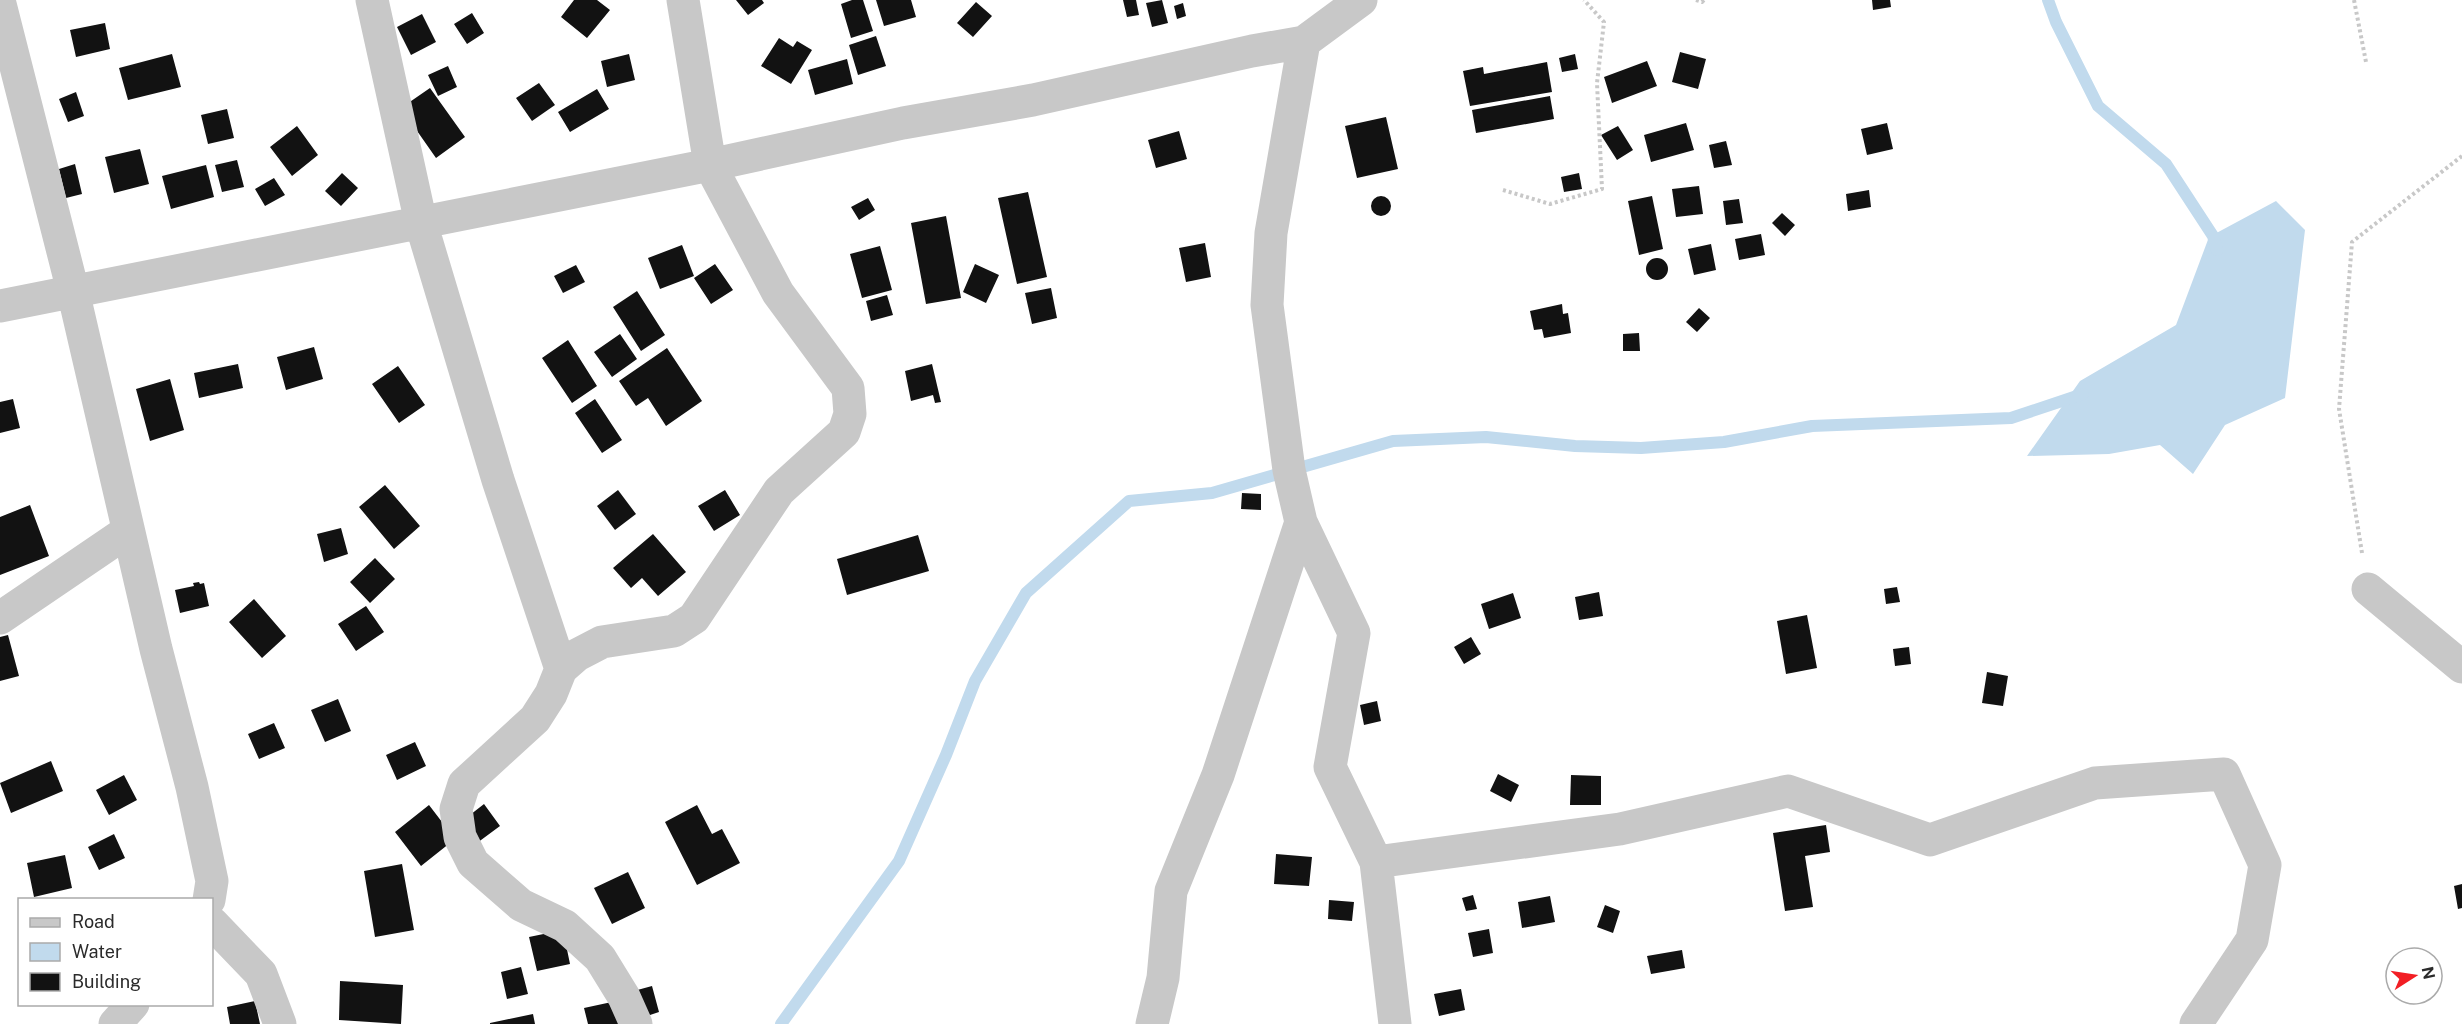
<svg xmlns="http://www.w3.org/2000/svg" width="2462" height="1024" font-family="'Public Sans',sans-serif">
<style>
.water{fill:#c1daed}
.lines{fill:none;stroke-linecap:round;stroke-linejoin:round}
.stream{stroke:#c1daed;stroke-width:12}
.building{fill:#121212}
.path{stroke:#c8c8c8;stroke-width:4;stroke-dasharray:3 3;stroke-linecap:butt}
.minor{stroke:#c8c8c8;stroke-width:33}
</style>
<rect width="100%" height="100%" fill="#fff"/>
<path class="water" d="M2276 201 2305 230 2285 398 2225 425 2193 474 2160 445 2109 454 2027 456 2080 381 2176 325 2209 237Z"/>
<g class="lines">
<path class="stream" d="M2048 0 2056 22 2098 106 2166 164 2213 236 2217 250
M781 1024 899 861 946 755 975 681 1026 593 1129 501 1212 493 1393 441 1486 437 1575 446 1641 448 1724 442 1812 426 2011 418 2083 394"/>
</g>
<path class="building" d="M574 0H597L610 10 587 38 561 17Z
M736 0H762L764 3 748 15Z
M852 0H863L873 31 851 38 841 4Z
M876 0H911L916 17 884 26Z
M1123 0H1136L1139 15 1127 17Z
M1162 0 1168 23 1152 27 1146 3Z
M1872 0H1890L1891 7 1873 10Z
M976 2 992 16 973 37 957 23Z
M1183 3 1186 16 1177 19 1174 6Z
M472 13 484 33 467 44 454 24Z
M422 14 436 42 411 55 397 27Z
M105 23 110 49 76 57 70 30Z
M876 36 886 66 858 75 849 45Z
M779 38 793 47 797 41 812 50 791 84 761 66Z
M1680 52 1706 59 1698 89 1672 82Z
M172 54 181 87 128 100 119 68Z
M629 54 635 80 607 87 601 61Z
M1575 54 1578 69 1562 72 1559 58Z
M847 59 853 84 815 95 808 70Z
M1647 61 1657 86 1612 103 1604 77Z
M1547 62 1552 92 1470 106 1463 71 1483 67 1484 74Z
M448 66 457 87 438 96 428 75Z
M539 83 555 105 532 121 516 98Z
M430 88 465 137 436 158 401 108Z
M597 89 609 109 570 132 558 112Z
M76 92 84 116 68 122 59 99Z
M1550 96 1554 119 1476 133 1472 110Z
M227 109 234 138 208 144 201 115Z
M1386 117 1398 169 1357 178 1345 126Z
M1686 123 1694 150 1651 162 1644 135Z
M1887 123 1893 149 1867 155 1861 129Z
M297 126 318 155 292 176 270 147Z
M1618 126 1633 150 1617 160 1601 135Z
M1179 131 1187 159 1156 168 1148 140Z
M1726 141 1732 165 1714 168 1709 145Z
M140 149 149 184 114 193 105 157Z
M237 160 244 187 222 192 215 165Z
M75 164 82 194 66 198 59 169Z
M206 165 214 197 171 209 162 176Z
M342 173 358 188 341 206 325 191Z
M1579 173 1582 189 1564 192 1561 177Z
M274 178 285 195 265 206 255 189Z
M1699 186 1703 214 1676 217 1672 189Z
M1869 190 1871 207 1848 211 1846 194Z
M1028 192 1047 277 1017 284 998 198Z
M1652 196 1663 249 1639 255 1628 201Z
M1371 206a10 10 0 1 1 20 0a10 10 0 1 1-20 0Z
M868 198 875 210 859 220 851 207Z
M1739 199 1743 223 1726 225 1723 201Z
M1782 213 1795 225 1785 236 1772 223Z
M946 216 961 298 926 304 911 223Z
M1761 234 1765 255 1739 260 1735 239Z
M1205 243 1211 277 1186 282 1179 248Z
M1711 244 1716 270 1694 275 1688 249Z
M682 245 694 276 660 289 648 258Z
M880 246 892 290 862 298 850 254Z
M1646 269a11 11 0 1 1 22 0a11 11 0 1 1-22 0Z
M715 264 733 290 711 304 694 278Z
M975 264 999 275 986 303 963 292Z
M576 265 585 282 563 293 554 276Z
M1051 288 1057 318 1032 324 1025 293Z
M637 291 665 335 641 351 613 307Z
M887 295 893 315 871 321 866 301Z
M1562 304 1563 314 1568 313 1571 333 1544 338 1542 329 1534 330 1530 311Z
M1699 308 1710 318 1697 332 1686 322Z
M1639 333 1640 351H1623V334Z
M620 334 637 359 612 377 594 352Z
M568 340 597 386 572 403 542 358Z
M314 347 323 379 286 390 277 357Z
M667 348 702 401 666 426 648 398 636 406 619 381Z
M238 364 243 388 199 398 194 373Z
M932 364 941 402 935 403 933 395 911 401 905 371Z
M398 366 425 405 399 423 372 384Z
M170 379 184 430 150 441 136 389Z
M13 399 20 428 0 433V402Z
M595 399 622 440 602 453 575 413Z
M385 485 420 526 394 549 359 507Z
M618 490 636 514 615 530 597 506Z
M725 490 740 515 714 531 698 506Z
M1242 493 1261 494V510L1241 509Z
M30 505 49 556 0 575V517Z
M341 528 348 554 324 562 317 534Z
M653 534 686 572 658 596 642 578 631 588 613 568Z
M918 535 929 571 847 595 837 559Z
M375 558 395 579 370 603 350 582Z
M199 582 200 584 204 583 209 606 180 613 175 590 194 586 193 583Z
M1897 587 1900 602 1886 604 1884 589Z
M1599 592 1603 616 1579 620 1575 597Z
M1513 593 1521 618 1489 629 1481 604Z
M254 599 286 636 262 658 229 622Z
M366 606 384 632 356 651 338 624Z
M1807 615 1817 668 1786 674 1777 621Z
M8 635 19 676 0 681V637Z
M1471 637 1481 654 1464 664 1454 647Z
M1909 647 1911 664 1895 666 1893 649Z
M1987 672 2008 676 2003 706 1982 703Z
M338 699 351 731 325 742 311 710Z
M1377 701 1381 721 1364 725 1360 705Z
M274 723 285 748 259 759 248 734Z
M415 742 426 766 397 780 386 755Z
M51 761 63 791 11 813 0 783Z
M1498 774 1519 785 1511 802 1490 791Z
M124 775 137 800 109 815 96 790Z
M1571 775 1601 776V805H1570Z
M484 804 500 826 477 843 461 822Z
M429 805 455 839 421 866 395 832Z
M697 805 712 834 722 829 740 863 697 885 665 822Z
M1826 825 1830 852 1805 856 1813 907 1785 911 1773 833Z
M114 834 125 858 99 870 88 847Z
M1276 854 1312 857 1309 886 1274 884Z
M65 855 72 888 34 897 27 863Z
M402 864 414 930 375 937 364 871Z
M628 872 645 908 612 924 594 888Z
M2462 884V908L2458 909 2454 886Z
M1473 895 1477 909 1466 911 1462 898Z
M1550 896 1555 922 1522 928 1518 902Z
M1329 900 1354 902 1352 921 1328 919Z
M1605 905 1620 911 1613 933 1597 927Z
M1489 929 1493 953 1473 957 1468 933Z
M563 930 570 964 537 971 529 937Z
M1682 950 1685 968 1651 974 1647 956Z
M521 967 528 994 507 999 501 972Z
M340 981 403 985 401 1024 339 1020Z
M652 986 659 1012 638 1019 630 992Z
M1461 989 1465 1010 1439 1016 1434 994Z
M621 1000 626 1024H588L584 1008Z
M255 1001 260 1024H230L227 1007Z
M533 1014 535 1024H490V1023Z"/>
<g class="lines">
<path class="path" d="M1696 0 1702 2 1704 0
M2354 0 2366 62
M1503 190 1550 204 1602 189 1597 83 1604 22 1584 0
M2362 553 2339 409 2352 242 2462 156"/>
<path class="minor" d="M372 0 421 223 498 480 561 669
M0 4 73 291 156 649 192 787 212 881 209 900
M0 306 710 165 903 123 1033 100 1252 51 1304 42 1361 0
M1301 522 1354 633 1330 767 1376 862 1395 1024
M2368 589 2462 667
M0 618 128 531
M1376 862 1620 829 1788 791 1930 840 2095 783 2224 774 2265 865 2252 940 2196 1024
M212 923 261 974 280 1024
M115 1024 133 1004
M636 1024 624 997 600 958 565 926 521 905 473 863 460 837 456 809 464 784 535 719 551 694 561 669 577 655 602 642 674 631 694 618 779 491 844 432 850 414 848 388 778 293 710 165 683 0
M1152 1024 1163 978 1171 891 1218 775 1301 522 1289 470 1267 305 1271 233 1304 42"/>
</g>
<rect x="18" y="898" width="195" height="108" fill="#ffffff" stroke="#aaaaaa" stroke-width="1.5"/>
<rect x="30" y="918" width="30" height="9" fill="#c8c8c8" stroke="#aaaaaa" stroke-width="1.5"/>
<text x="72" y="928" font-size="18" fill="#2b2b2b">Road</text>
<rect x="30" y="943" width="30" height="18" fill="#c1daed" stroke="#aaaaaa" stroke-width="1.5"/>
<text x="72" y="958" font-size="18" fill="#2b2b2b">Water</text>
<rect x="30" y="973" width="30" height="18" fill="#121212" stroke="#aaaaaa" stroke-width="1.5"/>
<text x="72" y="988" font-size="18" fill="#2b2b2b">Building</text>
<g transform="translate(2414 976) rotate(78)"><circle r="28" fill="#ffffff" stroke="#aaaaaa" stroke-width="1.5"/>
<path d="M0-4.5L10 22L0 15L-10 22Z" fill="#f21e24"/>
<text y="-9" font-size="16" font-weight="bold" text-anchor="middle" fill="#2b2b2b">N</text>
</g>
</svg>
